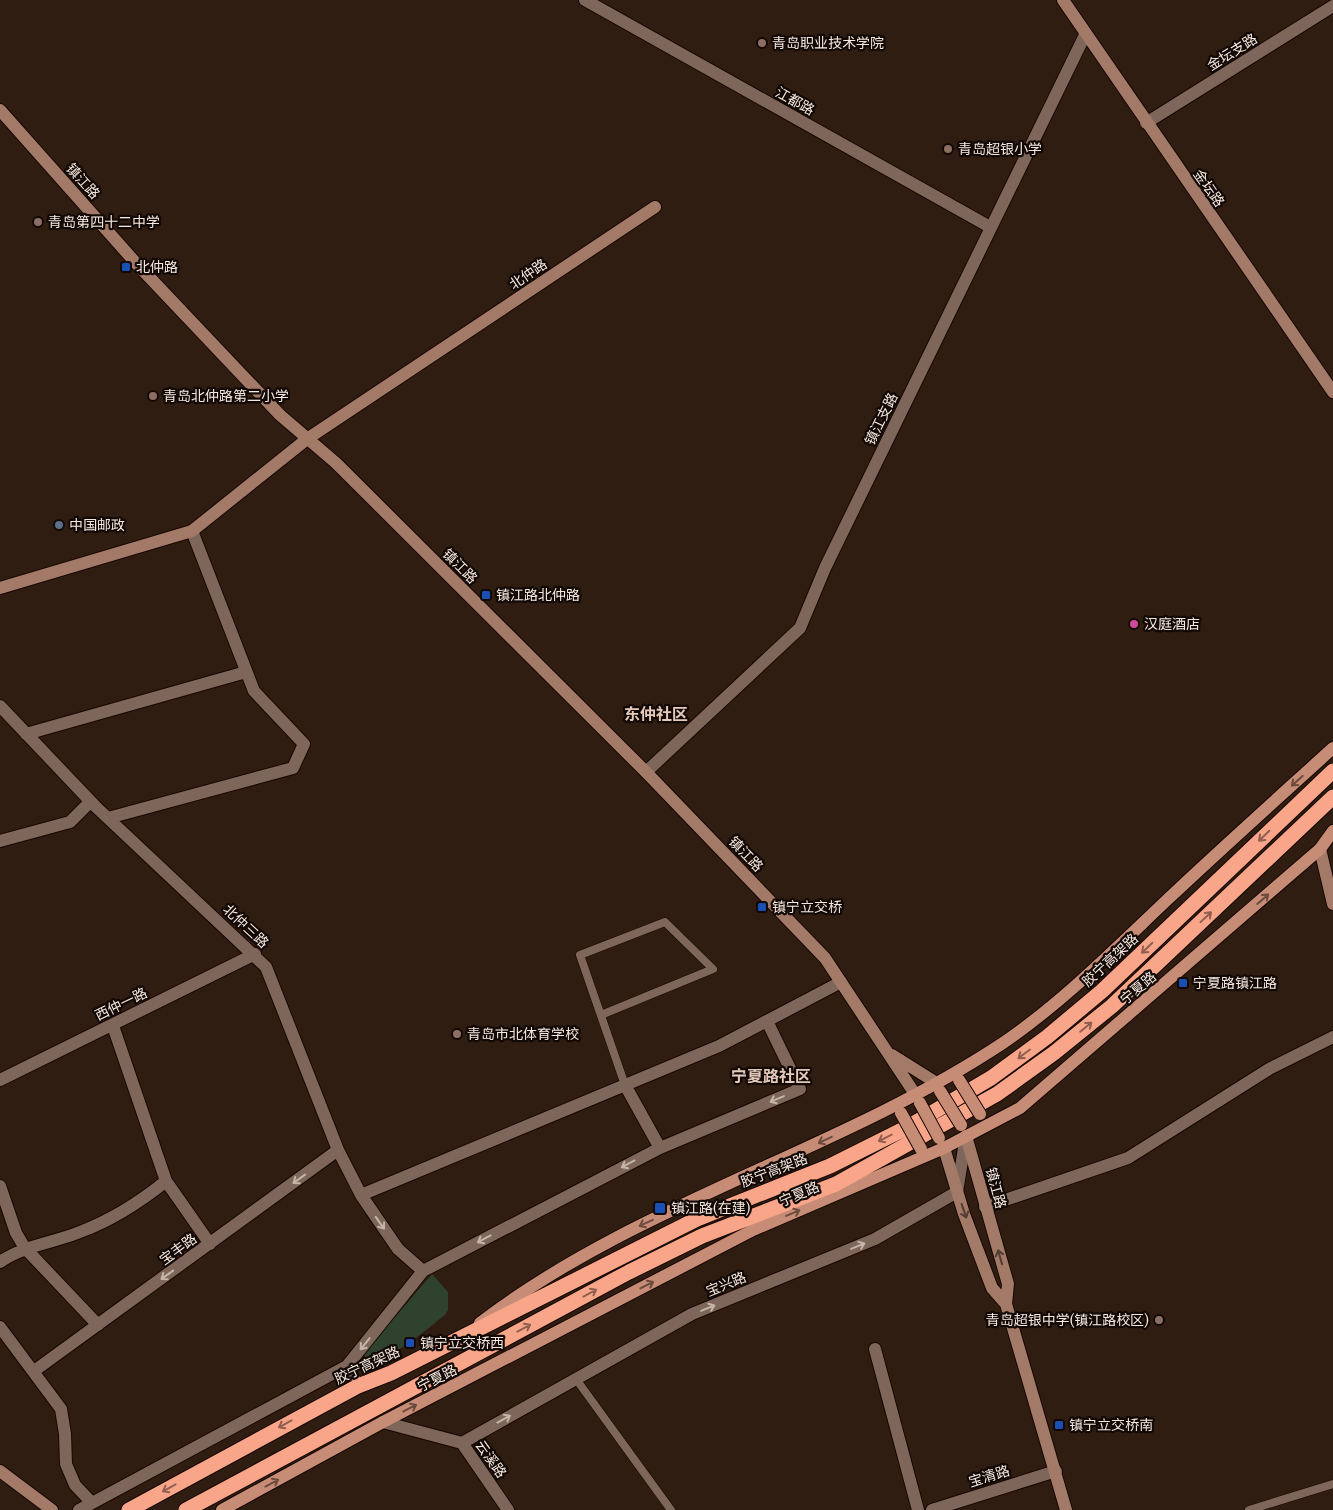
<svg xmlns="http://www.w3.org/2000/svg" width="1333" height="1510" font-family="'Libre Baskerville','Noto Sans SC',serif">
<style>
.grass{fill:#2f422e}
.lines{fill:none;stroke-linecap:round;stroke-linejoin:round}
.lane-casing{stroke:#170701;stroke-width:9}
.street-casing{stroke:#170701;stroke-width:14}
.secondary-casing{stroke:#170701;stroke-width:14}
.primary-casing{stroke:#170701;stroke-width:14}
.highway-casing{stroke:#170701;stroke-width:17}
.lane{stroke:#7e675a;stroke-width:8}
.street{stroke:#7e675a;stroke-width:12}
.secondary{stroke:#a37a68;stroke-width:12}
.primary{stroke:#c78c76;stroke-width:12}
.highway{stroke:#f8a589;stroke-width:15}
.primary-bridge-casing{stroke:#170701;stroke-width:14;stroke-linecap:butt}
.primary-bridge{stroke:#c78c76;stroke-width:12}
.oneway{stroke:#6c4a3e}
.oneway2{stroke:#905f4e}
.oneway3{stroke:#c6b4aa}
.oneway4{stroke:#533c32}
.education-dot{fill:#8d6e63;stroke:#120905;stroke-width:2}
.transit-dot{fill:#1a4fb4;stroke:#120905;stroke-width:2}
.service-dot{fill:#5c6f8a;stroke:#120905;stroke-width:2}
.hotel-dot{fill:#d1479c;stroke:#120905;stroke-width:2}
.labels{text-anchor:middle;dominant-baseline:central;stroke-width:4.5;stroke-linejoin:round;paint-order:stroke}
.poi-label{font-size:14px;fill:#f6e8e0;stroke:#120905;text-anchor:start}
.street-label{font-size:14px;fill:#f6e8e0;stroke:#120905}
.quarter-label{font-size:16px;font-weight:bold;fill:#e5cabb;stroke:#120905}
</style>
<rect width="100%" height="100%" fill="#301d12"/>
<path class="grass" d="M432 1274 448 1292V1310L445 1315C425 1330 391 1362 365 1362V1352Z"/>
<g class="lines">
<g class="lane-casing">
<path id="lane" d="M601 1015 713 969 665 922 580 955 625 1085
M576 1379 671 1510
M1249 1510 1333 1484"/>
</g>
<g class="street-casing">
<path id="street" d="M585 0 990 227
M1146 123 1333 6
M0 706 95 806 266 967 338 1150 361 1195 398 1249 423 1271
M26 734 246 672
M646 772 800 628 825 568 1085 35
M108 818 293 768 304 744 254 691 192 531
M0 841 70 822 90 802
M113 1026 166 1181 210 1244
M0 1080 255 954
M625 1085 660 1148
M0 1186 16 1233 25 1248 98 1325
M361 1195 719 1046 841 982
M985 1207 1128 1158 1269 1069 1333 1037
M0 1262C25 1245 53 1243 80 1232 112 1220 140 1202 166 1181
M0 1327 61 1409 65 1434 66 1464 75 1485 92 1503
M875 1349 918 1510
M347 1366 358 1386
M34 1371 338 1150
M383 1422 462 1443 508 1510
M462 1443 692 1314 875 1239 957 1192 966 1136
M79 1510 347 1366 423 1271 660 1148 800 1089 767 1021
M932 1510 1056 1471"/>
</g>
<g class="secondary-casing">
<path id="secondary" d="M1063 0 1333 392
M0 110 135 262 280 415 336 463 646 772 825 958 915 1094
M0 588 192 531 307 439 655 207
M1320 849 1333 904
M892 1055 935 1082
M966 1136 1008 1284 1006 1304 1066 1510
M944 1148 964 1214 992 1288 1006 1304
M0 1471 52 1510"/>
</g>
<g class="primary-casing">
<path id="primary" d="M480 1323C638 1202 837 1153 1003 1043 1063 1002 1115 949 1168 899 1222 848 1278 798 1333 748
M222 1510 383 1422 753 1230 944 1148 1020 1108 1320 849 1333 831"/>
</g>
<g class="highway-casing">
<path id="highway" d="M129 1510 358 1386 391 1373 697 1219 830 1166 908 1127 991 1078 1047 1037 1102 991 1333 771
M186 1510 629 1272 702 1236 836 1184 997 1094 1054 1053 1112 1006 1333 797"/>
</g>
<use href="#lane" class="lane"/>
<use href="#street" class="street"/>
<use href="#secondary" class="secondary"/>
<use href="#primary" class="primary"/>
<use href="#highway" class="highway"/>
<g class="primary-bridge-casing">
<path id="primary-bridge" d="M959 1080 980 1114
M940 1091 961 1125
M920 1103 939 1138
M901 1113 921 1149"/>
</g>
<use href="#primary-bridge" class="primary-bridge"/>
</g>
<defs><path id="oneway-shaft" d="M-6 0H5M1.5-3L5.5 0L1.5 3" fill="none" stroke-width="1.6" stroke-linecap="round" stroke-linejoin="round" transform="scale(1.25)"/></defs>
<g class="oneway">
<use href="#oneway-shaft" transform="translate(1297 781) rotate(138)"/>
<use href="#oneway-shaft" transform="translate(1263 899) rotate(-41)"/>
<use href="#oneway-shaft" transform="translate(825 1140) rotate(155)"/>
<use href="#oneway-shaft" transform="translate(793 1213) rotate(-23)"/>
<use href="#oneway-shaft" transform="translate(646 1223) rotate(155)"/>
<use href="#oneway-shaft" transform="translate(647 1285) rotate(-27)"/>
<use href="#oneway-shaft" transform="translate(410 1408) rotate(-27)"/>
<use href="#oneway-shaft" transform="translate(272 1483) rotate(-28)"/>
</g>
<g class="oneway2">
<use href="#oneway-shaft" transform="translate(1264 836) rotate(136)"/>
<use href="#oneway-shaft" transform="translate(1206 917) rotate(-43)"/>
<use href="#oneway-shaft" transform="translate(1147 948) rotate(136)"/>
<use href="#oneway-shaft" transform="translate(1086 1027) rotate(-39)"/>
<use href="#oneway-shaft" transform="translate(1024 1054) rotate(143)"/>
<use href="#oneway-shaft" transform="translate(885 1138) rotate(153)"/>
<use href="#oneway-shaft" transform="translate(590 1293) rotate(-28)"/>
<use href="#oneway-shaft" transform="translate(524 1328) rotate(-28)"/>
<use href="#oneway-shaft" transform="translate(285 1424) rotate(151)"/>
<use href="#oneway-shaft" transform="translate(169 1488) rotate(151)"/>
</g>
<g class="oneway3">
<use href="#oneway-shaft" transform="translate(777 1099) rotate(157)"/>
<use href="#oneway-shaft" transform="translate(628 1164) rotate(152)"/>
<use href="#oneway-shaft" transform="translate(299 1179) rotate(144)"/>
<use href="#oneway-shaft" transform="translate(380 1223) rotate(55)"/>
<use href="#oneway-shaft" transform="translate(484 1239) rotate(152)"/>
<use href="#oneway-shaft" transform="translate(858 1246) rotate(-22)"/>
<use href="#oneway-shaft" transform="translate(167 1275) rotate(144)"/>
<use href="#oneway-shaft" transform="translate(708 1308) rotate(-22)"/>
<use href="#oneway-shaft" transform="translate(365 1344) rotate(129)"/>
<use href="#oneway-shaft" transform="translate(504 1419) rotate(-29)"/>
</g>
<g class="oneway4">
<use href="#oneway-shaft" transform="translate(964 1211) rotate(71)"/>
<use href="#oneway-shaft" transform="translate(1000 1257) rotate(-106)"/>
</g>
<g class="education-dot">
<circle cx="762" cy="43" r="5"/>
<circle cx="948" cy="149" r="5"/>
<circle cx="38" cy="222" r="5"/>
<circle cx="153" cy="396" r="5"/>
<circle cx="457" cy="1034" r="5"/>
<circle cx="1159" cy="1320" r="5"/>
</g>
<g class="transit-dot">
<rect x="121" y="262" width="10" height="10" rx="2.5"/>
<rect x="481" y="590" width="10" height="10" rx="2.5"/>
<rect x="757" y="902" width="10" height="10" rx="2.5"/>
<rect x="1178" y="978" width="10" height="10" rx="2.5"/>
<rect x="654" y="1202" width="12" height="12" rx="2.5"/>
<rect x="405" y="1338" width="10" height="10" rx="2.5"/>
<rect x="1054" y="1420" width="10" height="10" rx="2.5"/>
</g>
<circle class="service-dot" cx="59" cy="525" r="5"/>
<circle class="hotel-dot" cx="1134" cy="624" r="5"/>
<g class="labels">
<g class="poi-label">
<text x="772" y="43">青岛职业技术学院</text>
<text x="958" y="149">青岛超银小学</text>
<text x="48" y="222">青岛第四十二中学</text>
<text x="136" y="267">北仲路</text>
<text x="163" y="396">青岛北仲路第二小学</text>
<text x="69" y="525">中国邮政</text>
<text x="496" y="595">镇江路北仲路</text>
<text x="1144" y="624">汉庭酒店</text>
<text x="772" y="907">镇宁立交桥</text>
<text x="1193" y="983">宁夏路镇江路</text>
<text x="467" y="1034">青岛市北体育学校</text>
<text x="671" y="1208">镇江路(在建)</text>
<text x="1149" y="1320" text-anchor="end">青岛超银中学(镇江路校区)</text>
<text x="420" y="1343">镇宁立交桥西</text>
<text x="1069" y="1425">镇宁立交桥南</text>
</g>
<g class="street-label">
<text transform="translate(1232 52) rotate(-32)">金坛支路</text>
<text transform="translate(795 101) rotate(29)">江都路</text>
<text transform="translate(83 181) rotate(48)">镇江路</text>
<text transform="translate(1209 188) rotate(55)">金坛路</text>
<text transform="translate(528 274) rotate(-34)">北仲路</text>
<text transform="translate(881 419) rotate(-64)">镇江支路</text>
<text transform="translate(460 566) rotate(45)">镇江路</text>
<text transform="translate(746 854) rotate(46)">镇江路</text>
<text transform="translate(246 926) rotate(43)">北仲三路</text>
<text transform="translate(1110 960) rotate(-43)">胶宁高架路</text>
<text transform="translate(1138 988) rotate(-40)">宁夏路</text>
<text transform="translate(121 1004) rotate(-26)">西仲一路</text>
<text transform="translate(774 1170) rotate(-21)">胶宁高架路</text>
<text transform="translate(996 1188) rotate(75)">镇江路</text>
<text transform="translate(799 1194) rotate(-23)">宁夏路</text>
<text transform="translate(178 1249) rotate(-36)">宝丰路</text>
<text transform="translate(726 1284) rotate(-22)">宝兴路</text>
<text transform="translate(367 1365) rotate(-25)">胶宁高架路</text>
<text transform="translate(437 1378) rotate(-27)">宁夏路</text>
<text transform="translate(491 1459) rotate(55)">云溪路</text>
<text transform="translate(989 1476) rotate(-17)">宝清路</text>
</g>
<g class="quarter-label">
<text x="656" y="714">东仲社区</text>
<text x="771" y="1076">宁夏路社区</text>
</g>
</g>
</svg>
